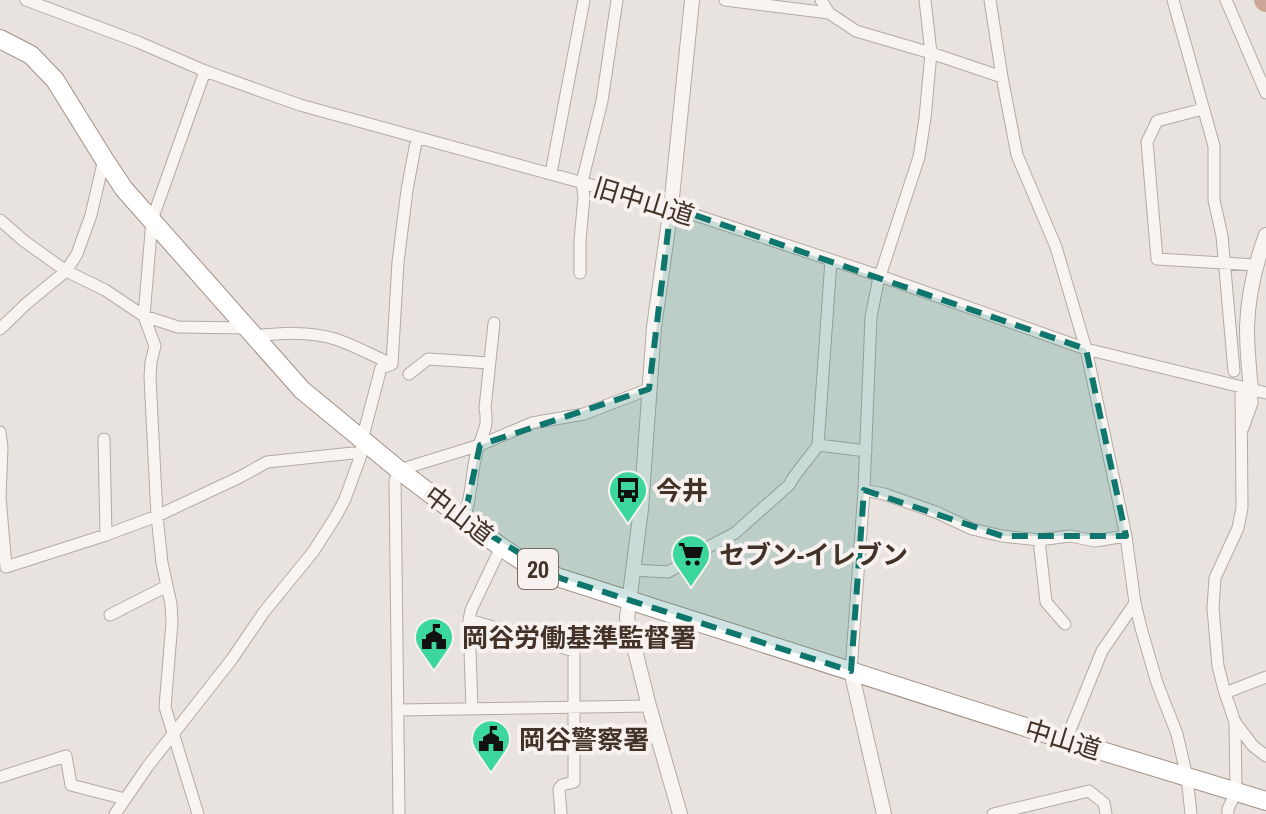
<svg xmlns="http://www.w3.org/2000/svg" width="1266" height="814" font-family="'Archivo Narrow','Noto Sans JP',sans-serif">
<style>
.lines{fill:none;stroke-linecap:round;stroke-linejoin:round}
.river{stroke:#cca798;stroke-width:22}
.minor-casing{stroke:#b4aaa4;stroke-width:13}
.tertiary-casing{stroke:#b4aaa4;stroke-width:16}
.trunk-casing{stroke:#a19086;stroke-width:20}
.minor{stroke:#f7f4f2;stroke-width:11}
.tertiary{stroke:#f7f4f2;stroke-width:14}
.trunk{stroke:#fff;stroke-width:18}
.marked{fill:#0f766e;fill-opacity:0.2;stroke:#0f766e;stroke-width:6;stroke-dasharray:16 10;stroke-linejoin:round}
.labels{text-anchor:middle;dominant-baseline:central;stroke-width:8;stroke-linejoin:round;paint-order:stroke}
.shield{fill:#f7f2ef;stroke:#786c63;stroke-width:2}
.shield-label{font-size:24px;font-weight:bold;fill:#423227}
.street-label{font-size:26px;fill:#423227;stroke:#f7f2ef}
.poi-label{font-size:26px;font-weight:bold;fill:#423227;stroke:#f7f2ef;text-anchor:start}
</style>
<rect width="100%" height="100%" fill="#e9e3df"/>
<g class="lines">
<path class="river" d="M1265 0 1266 1"/>
<g class="minor-casing">
<path id="minor" d="M26 0 138 42 205 71 300 105 671 207 880 276 1086 349 1266 393
M725 0 829 13
M821 0 829 13 856 31 931 53 1002 77
M990 0 1002 77 1017 155 1056 247 1086 349 1126 536 1135 603 1141 628 1157 683 1177 734 1187 777 1191 814
M1173 0 1214 146V200L1222 236 1234 371
M1226 0 1266 93
M1203 109 1157 121 1147 142 1157 259 1256 265
M551 173 584 0
M0 220 24 241 66 271 105 290 144 316 178 327 247 328
M580 273V240L584 197 582 182 602 101 617 0
M0 329 26 304 66 271 77 254 91 215 104 159
M254 336C281 333 308 331 335 339 354 345 373 356 392 364
M409 374 428 359 489 363
M1243 428 1252 403 1251 390
M0 432 2 448 0 497 6 567 106 535 157 516 240 477 267 462 353 453 361 455
M104 439 106 535
M818 445 866 451
M864 490 884 494 938 513 972 529 1002 536 1039 540 1070 536 1095 541 1126 536
M464 519C472 496 471 473 477 451 482 433 489 428 485 408L494 323
M1039 540 1046 602 1065 624
M633 570 668 572 677 567 697 553 735 533 789 485C797 470 809 459 818 445L831 260
M110 615 167 586
M469 620 574 651V782L562 785 559 789 561 814
M851 671 864 490 871 317 878 282 919 157 925 118 931 53 925 0
M1225 693 1266 677
M472 709 469 620 471 610 501 547
M398 710 649 706
M1235 722 1253 746 1266 756
M1066 740 1102 651 1135 603
M0 777 66 756 71 785 125 799
M115 814 148 766 232 659 264 612 313 552 336 516 345 499 361 455 362 440 381 368 392 364 398 262 407 190 417 137
M198 814 165 707 172 622 171 604 162 563 157 516 150 377 151 362 155 346 144 316 152 220 205 71
M399 814 395 480 399 470 480 445 532 423 584 414 649 389
M993 814 1089 791 1104 803 1106 814
M1228 814V809L1236 792 1235 722 1225 693 1218 666 1213 608 1215 578 1238 528 1242 508 1241 388"/>
</g>
<g class="tertiary-casing">
<path id="tertiary" d="M1251 390C1249 370 1247 348 1247 327 1248 295 1255 265 1266 235
M851 671 884 814
M680 814 649 706 627 618 641 509 654 327 671 207 692 0"/>
</g>
<g class="trunk-casing">
<path id="trunk" d="M0 39 31 55 55 80 104 159 124 189 302 390 399 470 501 547 530 566 560 578 1066 740 1266 801"/>
</g>
<use href="#minor" class="minor"/>
<use href="#tertiary" class="tertiary"/>
<use href="#trunk" class="trunk"/>
</g>
<path class="marked" d="M671 207 1086 349 1126 536H1002L864 490 851 671 560 578 464 519 480 445 649 389Z"/>
<defs>
<g id="bus-pin" transform="scale(2)"><path d="M0 17L-7.5 6A9.5 9.5 0 1 1 7.5 6Z" fill="#3cd79d" stroke="#f7f2ef"/><path d="M-5-6H5V4H4V6H2V4H-2V6H-4V4H-5ZM-3.5-4V0h7V-4ZM-3.5 1.2v1.5H-2V1.2ZM2 1.2v1.5H3.5V1.2Z" fill="#111"/></g>
<g id="supermarket-pin" transform="scale(2)"><path d="M0 17L-7.5 6A9.5 9.5 0 1 1 7.5 6Z" fill="#3cd79d" stroke="#f7f2ef"/><path d="M-6-5.5h2.5l.6 2H6L4.5 2H-2.5L-4.4-4H-6ZM-1.5 3.2a1.3 1.3 0 1 0 .1 0ZM3 3.2a1.3 1.3 0 1 0 .1 0Z" fill="#111"/></g>
<g id="civic-pin" transform="scale(2)"><path d="M0 17L-7.5 6A9.5 9.5 0 1 1 7.5 6Z" fill="#3cd79d" stroke="#f7f2ef"/><path d="M-.6-6.5H3V-4.5H.6V-3L4-1V1h2V6H-6V1h2V-1L-.6-3ZM-1.2 2.5V6h2.4V2.5Z" fill="#111"/></g>
</defs>
<g fill-rule="evenodd">
<use href="#bus-pin" x="628" y="490"/>
<use href="#supermarket-pin" x="691" y="554"/>
<use href="#civic-pin" x="434" y="637"/>
<use href="#civic-pin" x="491" y="739"/>
</g>
<g class="labels">
<rect class="shield" x="518" y="549" width="40" height="40" rx="6"/>
<g class="shield-label">
<text x="538" y="569">20</text>
</g>
<g class="street-label">
<text transform="translate(644 201) rotate(17)">旧中山道</text>
<text transform="translate(459 515) rotate(37)">中山道</text>
<text transform="translate(1063 739) rotate(17)">中山道</text>
</g>
<g class="poi-label">
<text x="656" y="490">今井</text>
<text x="719" y="554">セブン-イレブン</text>
<text x="462" y="637">岡谷労働基準監督署</text>
<text x="519" y="739">岡谷警察署</text>
</g>
</g>
</svg>
